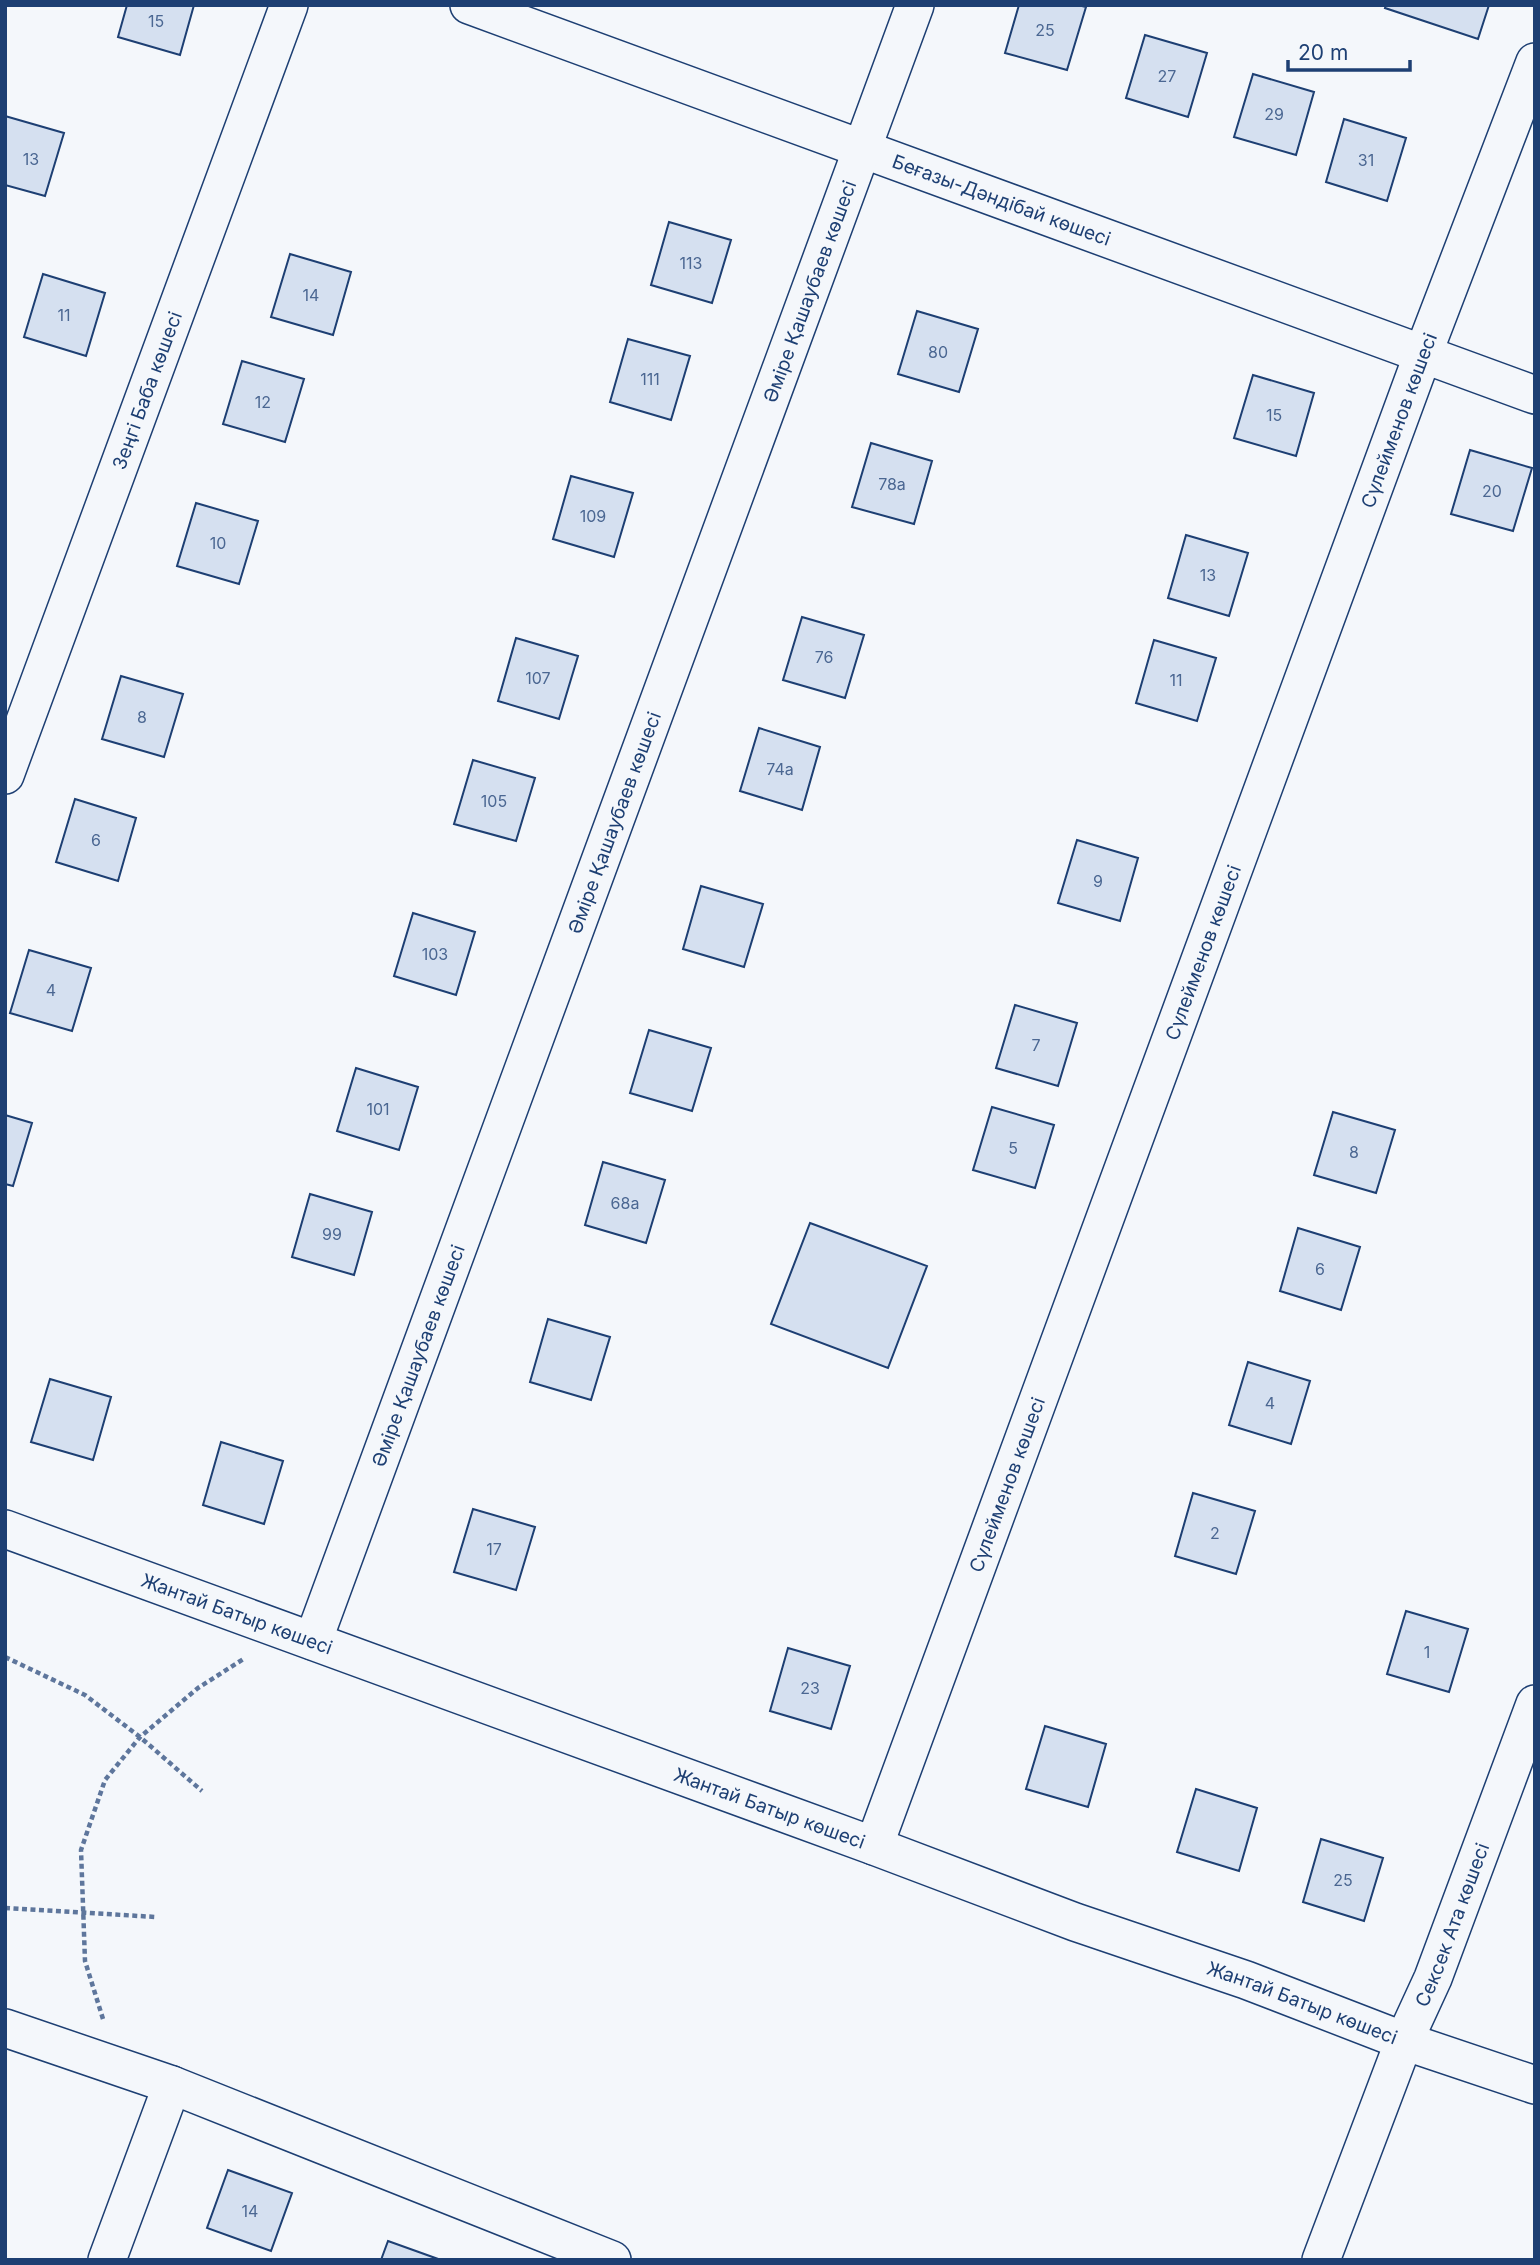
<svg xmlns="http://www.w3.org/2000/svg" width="1540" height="2265" font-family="Inter,sans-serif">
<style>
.building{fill:#d5e0f0;stroke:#1d3f73;stroke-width:2}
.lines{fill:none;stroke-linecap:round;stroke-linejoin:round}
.street-casing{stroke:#1d3f73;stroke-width:40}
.path{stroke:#5e769c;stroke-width:4.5;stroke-dasharray:5 3.5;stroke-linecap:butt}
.street{stroke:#f4f7fb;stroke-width:37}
.labels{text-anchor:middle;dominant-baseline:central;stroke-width:5;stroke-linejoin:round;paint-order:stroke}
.number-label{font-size:16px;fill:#4b6792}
.street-label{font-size:19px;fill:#1d3f73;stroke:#f4f7fb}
</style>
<rect width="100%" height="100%" fill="#f4f7fb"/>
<path class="building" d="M127 5H194L180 55 118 37Z
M1019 5H1078L1086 7 1067 70 1005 53Z
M1386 5H1489L1478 39 1385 8Z
M1145 35 1207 53 1188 117 1126 98Z
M1253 74 1314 92 1296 155 1234 137Z
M5 116 64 133 45 196 5 185Z
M1344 119 1406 138 1387 201 1326 182Z
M669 222 731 240 712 303 651 285Z
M290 254 351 272 333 335 271 317Z
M43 274 105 293 86 356 24 337Z
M917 311 978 329 959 392 898 374Z
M628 339 690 356 671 420 610 402Z
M242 361 304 379 285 442 223 424Z
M1253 375 1314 393 1296 456 1234 438Z
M871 443 932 461 914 524 852 507Z
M1470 450 1532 468 1513 531 1451 514Z
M571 476 633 493 614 557 553 539Z
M196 503 258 521 239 584 177 566Z
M1186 535 1248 553 1229 616 1168 598Z
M802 617 864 635 845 698 783 680Z
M516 638 578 656 559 719 498 701Z
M1154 640 1216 658 1197 721 1136 703Z
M121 676 183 694 164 757 102 739Z
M759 728 820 747 802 810 740 791Z
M473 760 535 778 516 841 454 824Z
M75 799 136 818 118 881 56 862Z
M1077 840 1138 858 1120 921 1058 903Z
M701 886 763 904 744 967 683 949Z
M413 913 475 932 456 995 394 976Z
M29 950 91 968 72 1031 10 1013Z
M1015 1005 1077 1023 1058 1086 996 1068Z
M649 1030 711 1048 692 1111 630 1093Z
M356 1068 418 1087 399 1150 337 1131Z
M992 1107 1054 1125 1035 1188 973 1170Z
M1333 1112 1395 1130 1376 1193 1314 1175Z
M5 1115 32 1123 13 1186 5 1184Z
M603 1162 665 1180 646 1243 585 1225Z
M310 1194 372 1212 354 1275 292 1257Z
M810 1223 927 1266 888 1368 771 1324Z
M1298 1228 1360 1247 1341 1310 1280 1291Z
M548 1319 610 1337 591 1400 530 1382Z
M1248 1362 1310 1381 1291 1444 1229 1425Z
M50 1379 111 1397 93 1460 31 1442Z
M221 1442 283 1461 264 1524 203 1505Z
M1193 1493 1255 1511 1236 1574 1175 1556Z
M473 1509 535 1527 516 1590 454 1572Z
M1406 1611 1468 1629 1449 1692 1387 1674Z
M788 1648 850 1666 831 1729 770 1711Z
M1045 1726 1106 1744 1088 1807 1026 1789Z
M1196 1789 1257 1808 1239 1871 1177 1852Z
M1321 1839 1383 1858 1364 1921 1303 1902Z
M228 2170 292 2193 271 2251 207 2228Z
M388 2241 441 2260H381Z"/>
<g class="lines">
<g class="street-casing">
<g id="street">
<path id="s1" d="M469 5 1535 395"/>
<path id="s2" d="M5 775 289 5"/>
<path id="s3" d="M5 1529 874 1846 1075 1922 1246 1980 1404 2041 1535 2085"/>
<path id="s4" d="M313 1641 915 5"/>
<path id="s5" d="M874 1846 1423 354 1535 62"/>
<path d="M5 2028 172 2085 612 2260"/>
<path d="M107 2260 172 2085"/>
<path id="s6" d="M1321 2260 1404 2041 1433 1978 1535 1704"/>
</g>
</g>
<path class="path" d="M5 1657 85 1695 140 1737 202 1791
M5 1908 156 1917
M103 2019 85 1961 81 1850 105 1780 140 1737 198 1688 245 1658"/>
<use href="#street" class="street"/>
</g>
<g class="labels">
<g class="number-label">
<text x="156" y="21">15</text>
<text x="1045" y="30">25</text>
<text x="1167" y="76">27</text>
<text x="1274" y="114">29</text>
<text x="31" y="159">13</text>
<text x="1366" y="160">31</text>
<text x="691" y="263">113</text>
<text x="311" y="295">14</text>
<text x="64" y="315">11</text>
<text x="938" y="352">80</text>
<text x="650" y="379">111</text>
<text x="263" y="402">12</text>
<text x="1274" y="415">15</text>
<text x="892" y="484">78а</text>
<text x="1492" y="491">20</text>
<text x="593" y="516">109</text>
<text x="218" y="543">10</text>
<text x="1208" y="575">13</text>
<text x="824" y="657">76</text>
<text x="538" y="678">107</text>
<text x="1176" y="680">11</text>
<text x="142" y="717">8</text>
<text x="780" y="769">74а</text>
<text x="494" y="801">105</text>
<text x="96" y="840">6</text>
<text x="1098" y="881">9</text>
<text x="435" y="954">103</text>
<text x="51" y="990">4</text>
<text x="1036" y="1045">7</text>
<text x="378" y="1109">101</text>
<text x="1013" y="1148">5</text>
<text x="1354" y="1152">8</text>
<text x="625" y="1203">68а</text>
<text x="332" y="1234">99</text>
<text x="1320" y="1269">6</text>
<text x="1270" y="1403">4</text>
<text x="1215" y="1533">2</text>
<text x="494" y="1549">17</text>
<text x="1427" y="1652">1</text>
<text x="810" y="1688">23</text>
<text x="1343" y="1880">25</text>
<text x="250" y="2211">14</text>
</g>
<g class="street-label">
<text stroke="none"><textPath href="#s1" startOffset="567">Беғазы-Дәндібай көшесі</textPath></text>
<text stroke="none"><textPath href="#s4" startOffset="1438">Әміре Қашаубаев көшесі</textPath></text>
<text stroke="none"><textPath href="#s2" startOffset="410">Зеңгі Баба көшесі</textPath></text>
<text stroke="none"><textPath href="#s5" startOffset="1519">Сүлейменов көшесі</textPath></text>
<text stroke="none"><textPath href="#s4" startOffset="872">Әміре Қашаубаев көшесі</textPath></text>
<text stroke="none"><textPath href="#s5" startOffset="952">Сүлейменов көшесі</textPath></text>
<text stroke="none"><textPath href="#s4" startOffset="304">Әміре Қашаубаев көшесі</textPath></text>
<text stroke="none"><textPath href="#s5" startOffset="385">Сүлейменов көшесі</textPath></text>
<text stroke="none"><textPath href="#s3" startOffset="247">Жантай Батыр көшесі</textPath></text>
<text stroke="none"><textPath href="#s3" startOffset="814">Жантай Батыр көшесі</textPath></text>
<text stroke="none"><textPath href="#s6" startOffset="360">Сексек Ата көшесі</textPath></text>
<text stroke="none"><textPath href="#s3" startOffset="1381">Жантай Батыр көшесі</textPath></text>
</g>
</g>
<rect width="1540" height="2265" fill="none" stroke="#1d3f73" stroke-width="14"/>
<path d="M1288 60v10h122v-10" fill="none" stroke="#1d3f73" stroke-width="3.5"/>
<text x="1298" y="60" font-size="21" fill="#1d3f73" stroke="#f4f7fb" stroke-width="5" paint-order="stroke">20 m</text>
</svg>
